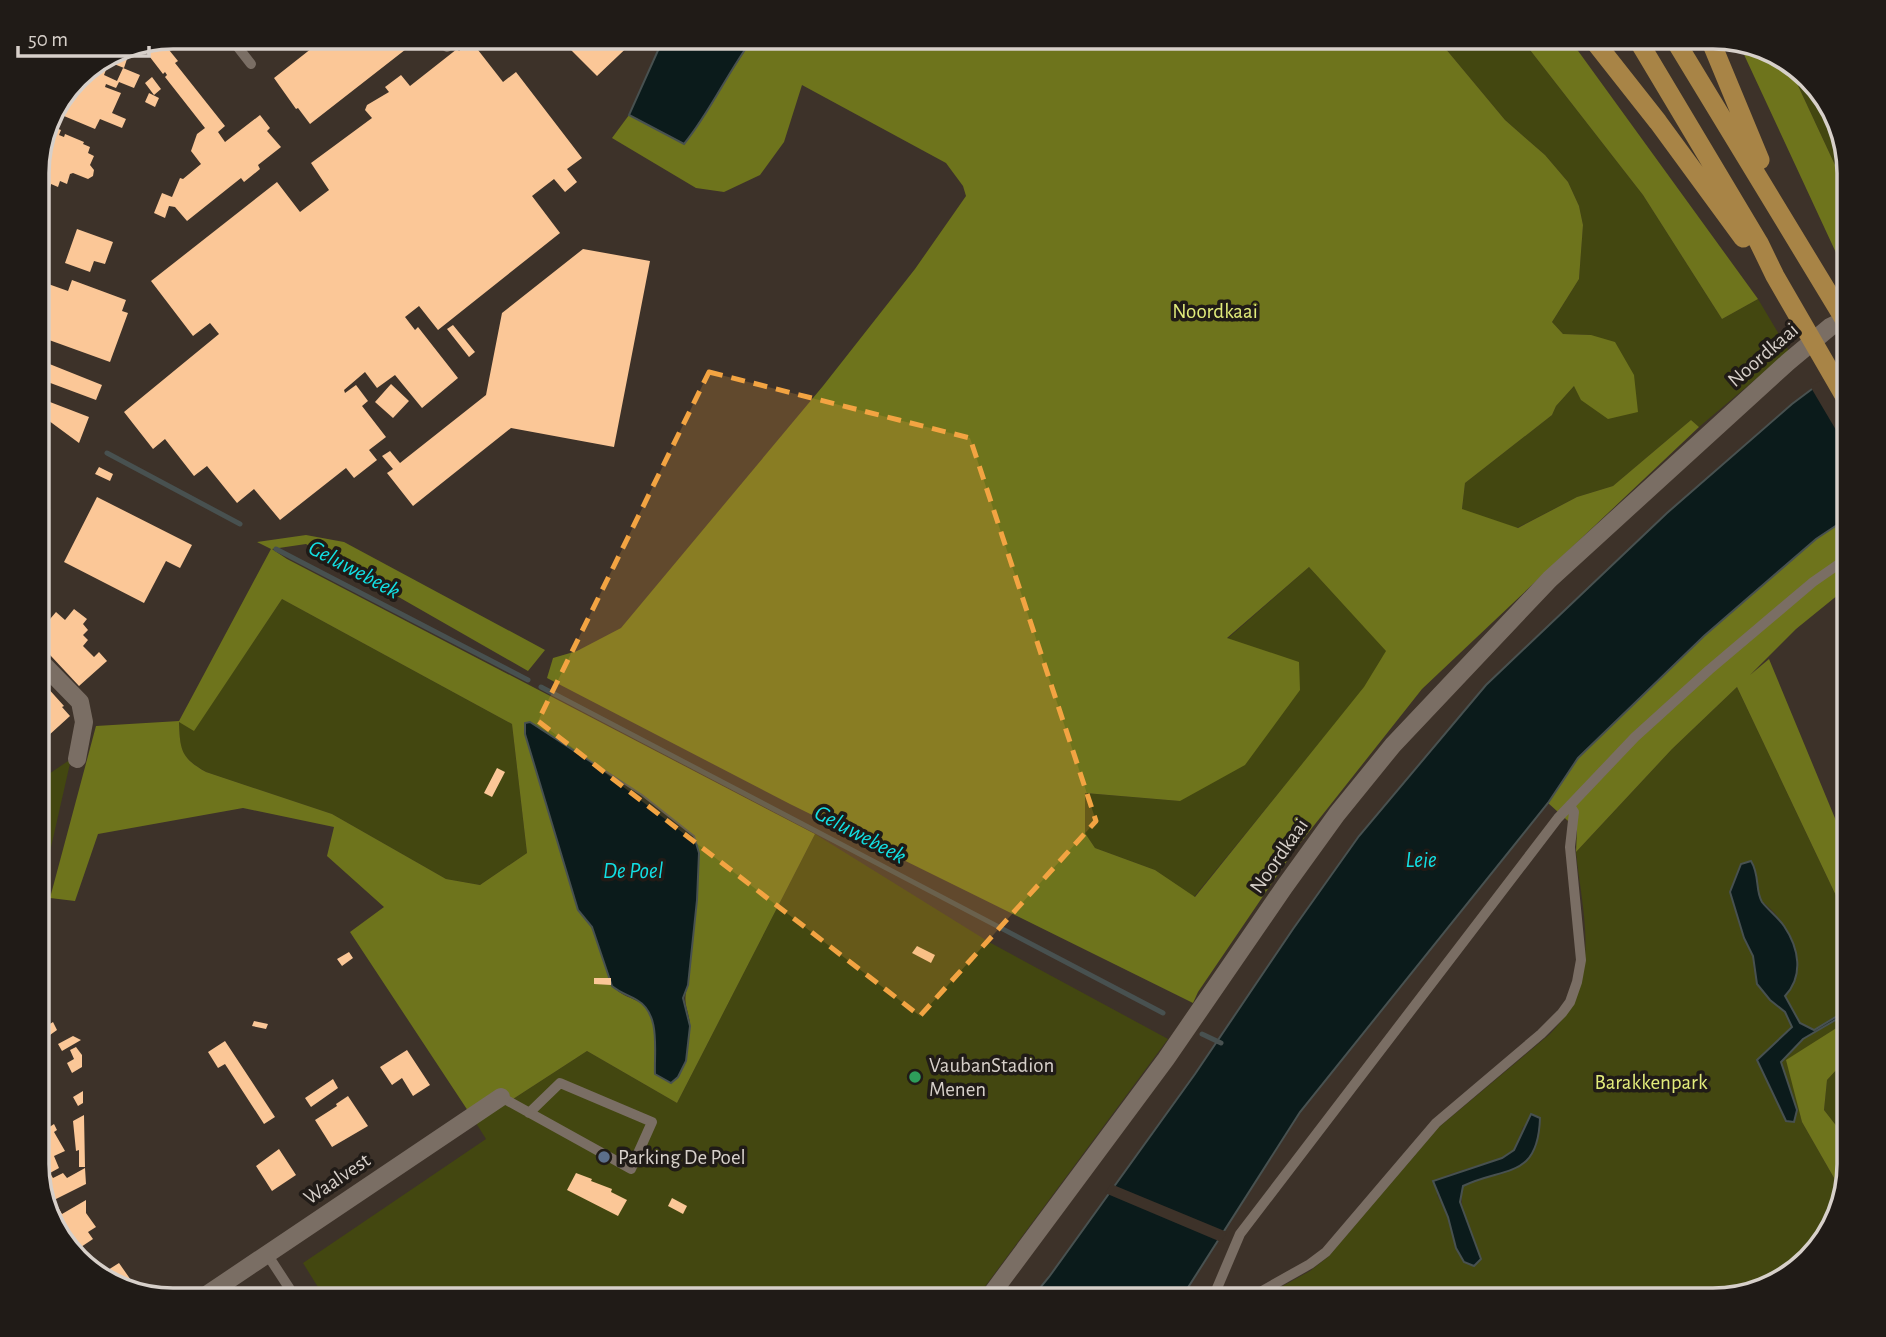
<svg xmlns="http://www.w3.org/2000/svg" width="1886" height="1337" font-family="'Alegreya Sans',sans-serif">
<style>
.green{fill:#434710;fill-rule:evenodd}
.forest{fill:#6e741c;fill-rule:evenodd}
.water{fill:#0b1b1b;stroke:#485150;stroke-width:2}
.pier{fill:#3d3229}
.lines{fill:none;stroke-linecap:round;stroke-linejoin:round}
.stream{stroke:#485150;stroke-width:5}
.building{fill:#fbc797}
.service{stroke:#7a6e64;stroke-width:10}
.minor{stroke:#7a6e64;stroke-width:18}
.trunk{stroke:#a88446;stroke-width:19}
.marked{fill:#f3a442;fill-opacity:0.2;stroke:#f3a442;stroke-width:5;stroke-dasharray:14 9;stroke-linejoin:round}
.leisure-dot{fill:#2e9e5b;stroke:#201b17;stroke-width:2.5}
.service-dot{fill:#5c6f8a;stroke:#201b17;stroke-width:2.5}
.labels{text-anchor:middle;dominant-baseline:central;stroke-width:7;stroke-linejoin:round;paint-order:stroke}
.park-label{font-size:21px;fill:#e2ec7b;stroke:#201b17}
.street-label{font-size:21px;fill:#d7d0ca;stroke:#201b17}
.poi-label{font-size:21px;fill:#d7d0ca;stroke:#201b17;text-anchor:start}
.water-label{font-size:23px;font-style:italic;fill:#12dfe3;stroke:#201b17}
.rim{fill:none;stroke:#d7d0ca;stroke-width:3.5}
</style>
<rect width="100%" height="100%" fill="#3d3229"/>
<path class="green" d="M1441 37H1520L1643 195 1722 319 1758 299 1789 351 1699 427 1691 420 1613 486 1577 497 1517 528 1462 510 1465 483 1552 415 1556 406 1574 386 1591 335 1563 334 1552 322 1579 279 1583 225 1579 206 1568 182 1545 155 1505 120 1445 48Z
M1787 62 1796 65 1835 112 1849 172V195Z
M1309 567 1387 651 1365 687 1194 897 1155 870 1095 848 1085 833 1084 793 1180 801 1227 639Z
M282 599 512 724 527 853 480 885 446 879 332 814 206 772C180 757 180 750 179 721L194 730Z
M1737 687 1849 923V1009L1814 1030 1800 1023 1785 995C1812 969 1788 919 1761 901 1753 895 1739 894 1730 892L1744 938 1753 956 1754 971 1770 1000 1785 1013 1792 1027 1757 1061 1767 1079 1797 1110 1781 1062 1803 1039 1849 1012V1020L1787 1060 1802 1122 1841 1190 1821 1247 1774 1286 1713 1300H1257L1310 1271 1328 1257 1438 1128 1550 1034C1603 978 1583 920 1576 852L1672 749ZM1539 1117 1536 1142 1502 1174 1478 1179 1463 1186C1459 1206 1465 1220 1474 1238L1456 1248 1448 1217 1437 1195 1447 1175 1502 1158 1514 1150 1523 1127Z
M71 759 42 887H37V782Z
M815 834 989 942 1168 1039 975 1300H326L303 1263 486 1139 476 1123 587 1051 677 1103Z
M1849 1056V1135L1838 1128 1824 1110 1827 1080Z"/>
<path class="forest" d="M754 37H1441L1445 48 1505 120 1545 155 1568 182 1579 206 1583 225 1579 279 1552 322 1563 334 1591 335 1615 342 1634 375 1638 412 1608 419 1581 400 1574 386 1556 406 1552 415 1465 483 1462 509 1518 528 1577 497 1613 486 1691 420 1699 427 1422 689 1293 852 1198 992 1193 1003 790 804 547 678 553 658 577 651 621 628 823 386 915 269 966 196 963 186 946 163 802 85 784 142 760 175 724 192 696 188 612 138 629 115 684 144ZM1309 567 1386 651 1364 687 1195 897 1155 870 1095 848 1085 833V793L1180 801 1245 765 1300 690 1299 662 1227 638Z
M1520 37H1568L1758 299 1722 319 1643 195Z
M1740 46 1787 62 1849 195V256L1838 257Z
M1849 517V586L1796 629 1750 675 1769 659 1849 852V923L1737 687 1672 749 1576 852 1577 829 1548 803 1578 758 1704 636 1816 539Z
M306 535 344 542 545 650 528 671 306 544 272 549 287 559 815 834 677 1103 587 1051 476 1123 350 932 384 907 327 856 334 827 243 808 98 834 75 901 50 898 96 726 179 721 271 549 257 542ZM282 599 512 724 527 853 480 885 446 879 332 814 206 772C181 758 180 750 179 722L194 731ZM525 734 699 853 697 900 688 985C682 1003 688 1007 690 1024 692 1045 668 1061 655 1074 654 1057 657 1035 653 1018 648 997 621 1001 612 984 601 960 599 928 578 910Z
M1849 1020V1056L1827 1080 1824 1110 1838 1128 1849 1135V1165L1841 1190 1802 1122 1786 1060Z"/>
<path class="water" d="M664 37H754C728 71 711 111 684 144L629 115Z
M1849 369V517L1816 539 1704 636 1578 758 1548 803 1300 1112 1180 1300H1030L1049 1277 1195 1074 1293 929 1359 836 1486 685 1667 513 1792 404 1812 389Z
M530 722 642 795 694 836 699 853 697 900 688 985 683 998 690 1026 686 1061 678 1077 671 1083 655 1074C654 1050 661 1014 637 1000 629 995 620 993 612 986L592 927 578 910 525 734V723Z
M1751 861C1760 875 1755 891 1762 902 1769 911 1778 917 1784 926 1799 948 1804 976 1785 996L1800 1023 1814 1030 1849 1009V1012L1803 1039 1781 1062 1797 1110 1794 1122 1786 1121 1757 1060 1792 1027 1785 1012 1770 1000 1757 984 1753 956 1744 938 1730 892 1741 864Z
M1531 1114 1540 1118C1538 1180 1504 1166 1463 1186L1460 1202 1481 1259 1474 1266 1464 1262 1456 1248 1448 1217 1433 1181 1502 1158 1514 1150Z"/>
<path class="pier" d="M1849 366V452L1810 386Z
M1111 1184 1227 1232 1221 1242 1105 1193Z"/>
<g class="lines">
<path class="stream" d="M107 453 240 524
M276 549 528 680
M541 687 1163 1013
M1202 1034 1221 1043"/>
</g>
<path class="building" d="M173 37H176L165 45 178 61 175 63 225 126 218 132 225 142 260 115 270 128 267 131 281 147 258 165 260 169 244 182 241 178 187 221 175 207 169 206 165 218 154 213 162 193 172 197 180 178 183 179 201 164 191 151 197 134 205 128 165 77 167 75 165 72 163 74 143 48Z
M326 37H403L410 46 310 124 298 108 296 109 274 78Z
M460 37H475L471 41 503 82 516 72 582 158 567 169 577 182 565 192 554 179 532 196 560 233 438 330 419 306 405 317 415 330 418 327 458 378 422 408 395 375 377 388 365 372 344 390 345 393 356 385 368 401 362 406 386 437 369 450 377 460 354 478 346 468 280 520 254 489 237 503 207 466 194 476 165 439 153 449 124 412 219 334 210 323 193 336 151 281 277 182 300 212 329 190 311 163 372 118 365 110 367 105 389 92 385 87 401 75 410 86 457 49 459 51 467 44Z
M558 37H638L597 76Z
M124 55 127 59 124 68 109 62 104 75 117 81 123 68 140 75 134 88 119 82 116 88 106 84 105 87 121 93 112 113 126 119 122 128 100 119 95 129 52 111 83 71Z
M152 77 161 89 154 95 145 83Z
M149 93 159 98 155 107 145 102Z
M48 125 61 130 59 135 64 137 65 134 84 142 83 144 90 147 88 153 94 156 90 165 94 170 93 176 88 179 73 173 70 174 67 184 60 181 58 187 51 184 50 188 37 183V164Z
M77 229 113 242 105 264 94 261 90 272 65 263Z
M583 249 650 261 614 447 511 428 413 506 387 473 393 469 382 456 390 451 400 463 486 395 502 313Z
M37 280 68 291 72 280 126 300 122 311 128 313 110 362 38 336 43 321 37 319Z
M453 325 475 352 469 357 447 329Z
M37 359 102 385 96 400 37 378Z
M391 384 409 401 393 418 375 402Z
M37 397 89 417 79 443 37 412Z
M99 467 113 474 110 481 95 474Z
M97 497 192 545 180 568 166 561 144 603 64 562Z
M74 609 87 619 83 624 88 630 83 635 88 640 83 646 94 657 99 652 107 661 79 686 37 641V617L45 625 56 612 65 620Z
M37 676 64 706 62 707 70 716 37 746Z
M497 768 505 772 492 797 484 793Z
M917 946 935 955 931 963 912 953Z
M349 952 353 958 342 966 337 959Z
M594 978H611V985L594 984Z
M254 1021 268 1024 266 1029 252 1026Z
M53 1022 57 1030 50 1035 45 1027Z
M73 1036 81 1040 62 1051 58 1044Z
M225 1041 275 1117 264 1124 225 1064 218 1068 208 1052Z
M76 1047 82 1055V1067L72 1073 67 1063 74 1059 70 1050Z
M407 1050 430 1085 413 1096 402 1078 392 1085 380 1067Z
M333 1079 338 1088 311 1107 305 1098Z
M83 1091V1103L78 1106 73 1097Z
M348 1096 368 1126 332 1147 315 1120 337 1106 336 1104Z
M84 1115 85 1167H79V1150L76 1151 73 1121Z
M37 1122 41 1127 46 1124 48 1128 54 1124 57 1130 54 1132 65 1151 54 1156 59 1168 50 1173 53 1178 63 1173 67 1178 85 1168 86 1184 54 1200 62 1214 86 1200V1213L96 1227 88 1232 93 1239 81 1247 100 1275 119 1263 133 1283 129 1285 90 1272 51 1225 37 1173Z
M279 1149 296 1175 272 1191 256 1166Z
M576 1173 592 1179 591 1181 612 1189 611 1192 627 1200 618 1216 567 1190Z
M672 1198 687 1206 683 1214 668 1206Z"/>
<g class="lines">
<path class="service" d="M230 37 251 64
M447 47V37
M501 1097 631 1169 652 1122 560 1083 529 1113
M267 1254 297 1300
M1212 1300 1240 1234 1558 818 1635 737 1709 670 1813 582 1849 557
M1246 1300 1310 1264 1326 1252 1436 1123 1541 1034 1562 1013 1570 1002 1577 982 1581 960 1570 847 1574 812 1570 806"/>
<path class="minor" d="M37 658 80 702 84 722 77 759
M37 901 41 899
M199 1300 501 1097
M987 1300 1166 1059 1285 886 1337 814 1393 745 1550 579 1788 362 1830 327 1849 318"/>
<path class="trunk" d="M1591 37 1658 122 1743 238
M1636 37 1759 243 1775 276 1849 404
M1673 37 1849 327
M1709 37 1760 160"/>
</g>
<path class="marked" d="M709 372 970 438 1096 821 920 1016 538 721Z"/>
<circle class="leisure-dot" cx="915" cy="1077" r="7"/>
<circle class="service-dot" cx="604" cy="1157" r="7"/>
<g class="labels">
<g class="park-label">
<text x="1215" y="311">Noordkaai</text>
<text x="1651" y="1082">Barakkenpark</text>
</g>
<g class="street-label">
<text transform="translate(1763 355) rotate(-41)">Noordkaai</text>
<text transform="translate(1279 856) rotate(-55)">Noordkaai</text>
<text transform="translate(337 1179) rotate(-34)">Waalvest</text>
</g>
<g class="poi-label">
<text x="929" y="1065">VaubanStadion<tspan x="929" dy="24">Menen</tspan></text>
<text x="618" y="1157">Parking De Poel</text>
</g>
<g class="water-label">
<text transform="translate(354 570) rotate(28)">Geluwebeek</text>
<text transform="translate(860 835) rotate(28)">Geluwebeek</text>
<text x="1421" y="860">Leie</text>
<text x="633" y="871">De Poel</text>
</g>
</g>
<path d="M0 0H1886V1337H0ZM173 49H1713A124 124 0 0 1 1837 173V1164A124 124 0 0 1 1713 1288H173A124 124 0 0 1 49 1164V173A124 124 0 0 1 173 49Z" fill="#201b17" fill-rule="evenodd"/>
<path class="rim" d="M173 49H1713A124 124 0 0 1 1837 173V1164A124 124 0 0 1 1713 1288H173A124 124 0 0 1 49 1164V173A124 124 0 0 1 173 49Z"/>
<path d="M18 46v10h131v-10" fill="none" stroke="#d7d0ca" stroke-width="3.5"/>
<text x="28" y="46" font-size="21" fill="#d7d0ca" stroke="#201b17" stroke-width="5" paint-order="stroke">50 m</text>
</svg>
